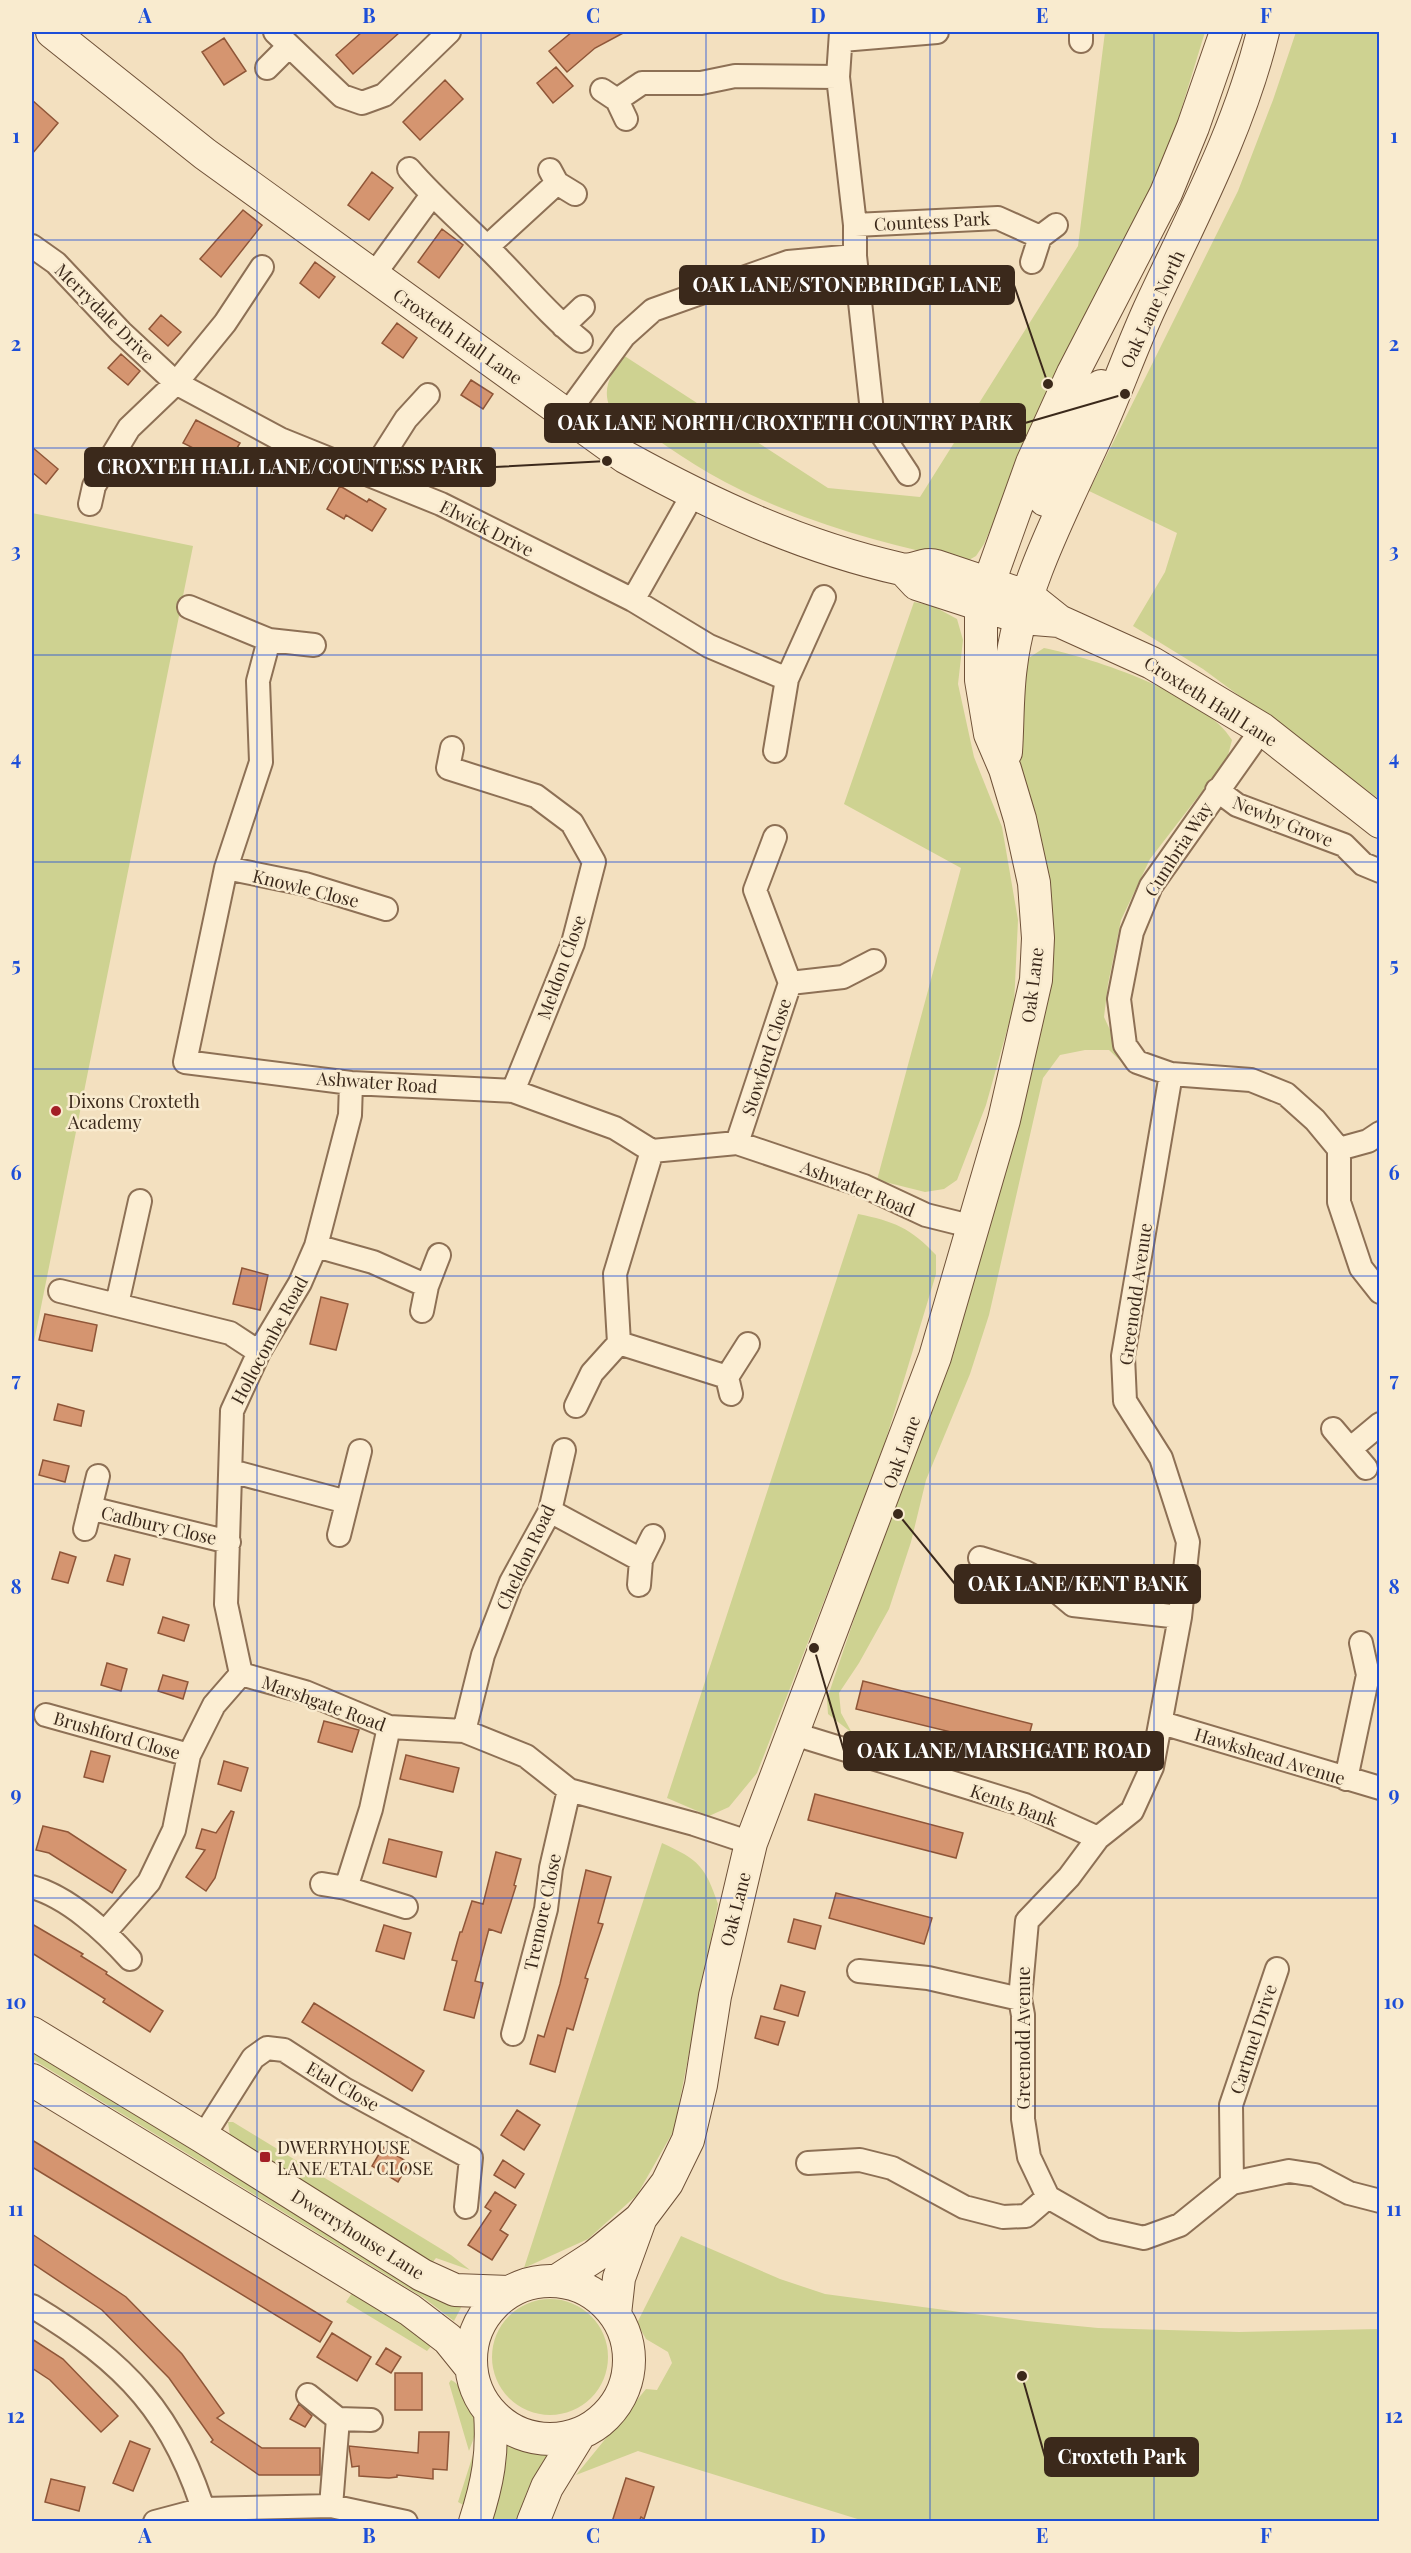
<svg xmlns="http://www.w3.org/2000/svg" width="1411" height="2553" font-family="'Playfair Display',serif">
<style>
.green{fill:#ced291}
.building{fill:#d59570;stroke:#8f5638;stroke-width:1.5}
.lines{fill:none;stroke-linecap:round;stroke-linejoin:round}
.street-casing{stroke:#8d7055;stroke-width:26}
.secondary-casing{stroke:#6f5138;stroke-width:34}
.street{stroke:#fceed3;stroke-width:22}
.secondary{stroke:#fceed3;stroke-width:32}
.grid{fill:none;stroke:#1d4ed8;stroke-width:1.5;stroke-opacity:0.55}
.poi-dot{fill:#a31e26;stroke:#f9ebcf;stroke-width:2}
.labels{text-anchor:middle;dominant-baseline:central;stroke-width:5;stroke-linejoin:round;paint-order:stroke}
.street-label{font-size:18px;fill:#3b291b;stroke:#f9ebcf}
.poi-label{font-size:18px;fill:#3b291b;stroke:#f9ebcf;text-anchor:start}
.leader{fill:none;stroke:#3b291b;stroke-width:2}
.callout-dot{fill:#3b291b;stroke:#f9ebcf;stroke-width:2}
.callout{fill:#3b291b;stroke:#3b291b;stroke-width:2}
.callout-label{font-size:20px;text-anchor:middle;font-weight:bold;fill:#fff}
.neatline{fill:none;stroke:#1d4ed8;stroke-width:2}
.grid-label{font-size:20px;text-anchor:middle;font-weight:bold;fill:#1d4ed8}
</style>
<rect width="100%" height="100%" fill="#f3e0bf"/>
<path class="green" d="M1105 32H1205L1166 159 1037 420 984 544 976 556 967 561C884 545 800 521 725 482 685 461 648 432 610 408 601 387 613 372 623 355L828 488 920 497 1078 246Z
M1296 32H1379V799L1203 669 1133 626 1165 572 1177 533 1089 491 1238 191 1273 100Z
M32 513 193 546 32 1352Z
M914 602 933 606 957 619 963 640 958 684 974 757 1002 827 1018 920 1014 1005 986 1105 957 1180 944 1189 925 1192 877 1180 961 868 844 804Z
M1044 648C1094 658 1206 696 1232 740L1227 759 1150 859 1121 920 1108 984 1104 1017 1127 1067 1109 1050H1085L1060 1055 1043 1078 989 1315 970 1374 926 1480 911 1542 889 1609 859 1663 839 1693 841 1713 852 1733 828 1714 827 1699 866 1584 930 1417 991 1224 1035 1058 1048 986 1051 903 1024 793 1016 728 1027 659Z
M858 1214C893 1221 911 1228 936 1255V1274L883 1449 757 1773 729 1807 709 1816 667 1798Z
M662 1843C699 1860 705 1866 718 1904L674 2130 637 2195 588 2239 524 2268Z
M32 2044 464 2302 454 2321 424 2298 32 2059Z
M228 2122H233L451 2255 470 2270 436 2258 432 2263 230 2136Z
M681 2236 780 2279 825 2294 1027 2321 1098 2328 1239 2332 1379 2329V2521H864L638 2451 576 2475 646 2389 657 2390 672 2363 668 2352 646 2339 637 2323Z
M357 2291 433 2344 427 2351 346 2302 352 2293Z
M492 2357a58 58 0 1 1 116 0a58 58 0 1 1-116 0Z
M451 2380C465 2386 477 2417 475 2432 474 2439 471 2445 469 2451L449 2383Z
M507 2435 534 2445 557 2447 528 2489 516 2521 489 2522 506 2463Z
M478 2439 467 2507 458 2502Z"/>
<path class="building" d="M362 32H400L353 74 336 55Z
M572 32H625L595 48 567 72 549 51Z
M224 38 246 71 224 85 202 52Z
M556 67 573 86 553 103 537 83Z
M445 80 463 99 420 140 403 122Z
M32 100 58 123 32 154Z
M372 172 393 188 369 220 348 205Z
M243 210 262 225 221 277 200 259Z
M442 229 463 245 439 278 418 262Z
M315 262 335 277 319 298 300 283Z
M161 315 181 332 168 346 149 329Z
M397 323 417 338 403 358 382 343Z
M121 354 140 371 128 385 108 368Z
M471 380 493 394 483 409 461 395Z
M196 420 240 443 227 465 183 443Z
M32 447 58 469 46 484 32 472Z
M340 486 367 502 369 499 386 509 372 531 346 515 344 519 327 509Z
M242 1268 268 1275 260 1310 233 1304Z
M321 1297 348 1304 336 1350 310 1344Z
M45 1314 97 1325 92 1351 39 1340Z
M58 1404 84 1411 81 1426 54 1420Z
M43 1460 69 1466 65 1482 39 1475Z
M60 1552 76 1557 68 1583 52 1579Z
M115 1555 130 1559 123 1585 107 1581Z
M163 1617 189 1625 184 1641 158 1633Z
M107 1663 127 1669 121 1691 101 1685Z
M163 1675 188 1682 183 1699 158 1691Z
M863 1681 1032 1724 1025 1750 856 1709Z
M324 1721 359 1730 352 1752 318 1742Z
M91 1751 110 1756 103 1782 84 1777Z
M406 1755 459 1768 453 1792 400 1779Z
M224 1761 248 1768 241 1791 218 1784Z
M815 1794 963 1833 956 1858 808 1820Z
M231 1811 234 1812 215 1878 206 1891 186 1877 205 1850 196 1848 202 1829 216 1833Z
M43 1826 68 1832 126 1870 112 1893 49 1853 36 1850Z
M389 1839 442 1852 436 1877 383 1863Z
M496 1852 521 1859 514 1885 516 1886 501 1933 489 1929 475 1981 483 1983 474 2018 444 2010 457 1961 452 1960 460 1932H462L472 1901 483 1904Z
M586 1870 611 1877 598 1923 603 1924 585 1978 588 1979 573 2030 567 2028 555 2072 530 2064 538 2035 544 2037 560 1984Z
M836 1893 932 1918 924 1944 829 1918Z
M794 1919 821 1926 815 1949 788 1942Z
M32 1924 83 1954 81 1956 107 1972 106 1974 163 2011 150 2032 103 2002 105 1999 32 1953Z
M384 1925 411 1933 404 1959 376 1951Z
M781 1985 805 1992 798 2016 774 2009Z
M314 2003 424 2071 412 2091 302 2022Z
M761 2016 785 2022 778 2045 755 2038Z
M517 2110 540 2125 524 2150 501 2135Z
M32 2140 332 2322 320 2342 32 2167Z
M383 2147 409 2163 398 2182 372 2166Z
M503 2160 524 2174 515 2188 494 2175Z
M495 2192 516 2205 500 2230 508 2235 492 2260 468 2245 491 2211 485 2207Z
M32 2234 126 2297 182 2354 224 2413 217 2418 262 2448H320V2475H259L211 2442 213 2440 169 2378 102 2310 32 2263Z
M332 2333 371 2357 357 2381 317 2357Z
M32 2339 63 2359 118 2416 101 2432 50 2380 32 2368Z
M386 2348 401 2357 391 2373 376 2364Z
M395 2373H422V2410H395Z
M299 2404 312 2416 305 2427 290 2419Z
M419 2432H449L447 2470 433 2469V2479L397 2475V2477L389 2478 359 2476V2466L352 2467 349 2446 418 2453Z
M130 2441 150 2449 133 2491 113 2483Z
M626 2478 654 2487 644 2519 641 2517 639 2522H612Z
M51 2479 85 2487 79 2511 45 2502Z"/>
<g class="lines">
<g class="street-casing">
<path id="street" d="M275 32 342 96 362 103 384 95 449 32
M841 32 838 77 855 225V256L873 421 908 474
M1081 32V41
M842 40 937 32
M267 68 289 46
M602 90 617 100 626 119
M617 100 642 83H701L735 76 838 77
M409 169C433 197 461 221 487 247 519 278 546 313 581 341
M550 170 557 183 575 194
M855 225 998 218 1040 237
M32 246 56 263 121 332 176 383 280 439 441 504 633 600 709 646 787 679
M487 247 557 183
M1032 262 1040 237 1056 225
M373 276 432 195
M563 326 583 307
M567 414 624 336 653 310 788 262 855 256
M371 474 406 419 428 395
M90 504 94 486 129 428 176 383 225 323 262 267
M633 600 693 494
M189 607 269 640 314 645
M269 640 258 681 261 762 226 868 185 1062 351 1083 513 1091 615 1128 652 1151 737 1143 864 1186 926 1215 974 1227
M1262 729 1151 886 1132 932 1119 999 1125 1045 1137 1062 1171 1074 1251 1080 1286 1094 1315 1120 1339 1149V1202L1361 1268 1380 1292
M452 748 448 768 536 796 572 823 594 862 573 943 513 1091
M775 751 787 679 824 597
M1217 790 1237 805 1344 845 1363 864 1380 871
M226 868 305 884 386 909
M790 983 843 977 874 961
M1171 1074 1123 1356 1125 1401 1161 1458 1188 1542 1180 1617 1152 1767 1132 1811 1098 1838 1069 1877 1027 1921 1020 1999 1023 2015V2119L1029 2157 1048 2197 1104 2229 1144 2238 1180 2225 1232 2183 1289 2171 1315 2175 1349 2193 1380 2201
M737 1143 790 983 755 890 775 837
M1339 1149 1368 1141 1380 1133
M316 1246 373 1262 427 1286
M60 1291 230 1333 259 1352
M117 1304 140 1201
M422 1311 427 1286 439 1255
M619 1343 727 1377
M731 1394 727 1377 748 1344
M576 1406 592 1373 619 1343 615 1274 652 1151
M1333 1429 1366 1468
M1350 1449 1380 1424
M231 1471 347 1502
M90 1508 229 1542
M550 1511 641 1560
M85 1529 98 1476
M339 1535 360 1451
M980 1558 1025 1572 1048 1584 1073 1605 1180 1617
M639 1585 641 1560 653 1536
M241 1674 226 1604 232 1411 259 1352 300 1283 316 1246 350 1115 351 1083
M46 1715 189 1755
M1162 1723 1380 1788
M464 1731 483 1655 511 1582 550 1511 564 1450
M791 1733 1025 1805 1098 1838
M1346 1779 1368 1675 1361 1643
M322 1884 346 1888 406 1907
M32 1887C68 1897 105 1931 130 1959
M346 1888 371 1809 389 1727
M106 1931 149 1882 174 1830 189 1755 214 1705 241 1674 305 1692 389 1727 464 1731 526 1756 569 1790 694 1824 751 1843
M859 1971 928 1978 1020 1999
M513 2034 546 1909 551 1868 569 1790
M203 2137 253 2058 267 2048 284 2050 344 2089 471 2158 466 2207
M808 2163 860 2160 892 2168 964 2207 1003 2217 1026 2216 1048 2197
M1232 2183 1231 2105 1277 1969
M32 2306C125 2362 176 2414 207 2522
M308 2395 338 2419
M331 2506 338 2419 371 2420
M155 2522 204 2509 331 2506 406 2522"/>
</g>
<g class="secondary-casing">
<path id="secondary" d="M52 32 205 154 625 457C712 505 803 547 901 569 913 572 924 562 936 566L1029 597 1059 621
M1045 500 1073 430 1101 386
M904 570 917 584 1022 618 1059 621 1152 663 1262 729 1380 822
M1006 752C1008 723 1007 694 1011 666 1020 591 1061 513 1092 445 1114 399 1130 350 1152 303 1194 213 1239 129 1263 32
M32 2033 203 2137 422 2275 455 2290 509 2292
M32 2080 410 2310 448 2339 469 2365
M558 2280 595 2256 640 2219 667 2183 688 2140 701 2085 715 1996 751 1843 935 1357 1004 1120 1036 980 1038 938 1034 883 1020 819 1005 769 990 734 981 680V605L1032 463 1073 373 1166 193 1193 127 1226 32
M471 2360a79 79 0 1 1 158 0a79 79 0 1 1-158 0Z
M615 2314 619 2278 640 2220
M475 2522C488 2482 493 2454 490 2412
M533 2522 547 2487 579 2435"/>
</g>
<use href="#street" class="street"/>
<use href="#secondary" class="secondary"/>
</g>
<path class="grid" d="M257 32V2522M481 32V2522M706 32V2522M930 32V2522M1154 32V2522M32 240H1380M32 448H1380M32 655H1380M32 862H1380M32 1069H1380M32 1276H1380M32 1484H1380M32 1691H1380M32 1898H1380M32 2106H1380M32 2313H1380"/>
<g class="poi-dot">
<circle cx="56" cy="1111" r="6"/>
<rect x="259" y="2151" width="12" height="12" rx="3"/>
</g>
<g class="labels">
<g class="street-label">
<text transform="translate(932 221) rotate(-3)">Countess Park</text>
<text transform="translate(1152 309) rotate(-65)">Oak Lane North</text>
<text transform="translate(105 313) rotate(45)">Merrydale Drive</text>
<text transform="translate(458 336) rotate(35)">Croxteth Hall Lane</text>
<text transform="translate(487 528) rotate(27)">Elwick Drive</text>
<text transform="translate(1211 701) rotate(32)">Croxteth Hall Lane</text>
<text transform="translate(1283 821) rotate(22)">Newby Grove</text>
<text transform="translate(1178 849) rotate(-57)">Cumbria Way</text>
<text transform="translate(306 888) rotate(14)">Knowle Close</text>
<text transform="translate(561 967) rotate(-70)">Meldon Close</text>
<text transform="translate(1032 985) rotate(-83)">Oak Lane</text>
<text transform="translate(766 1057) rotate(-72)">Stowford Close</text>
<text transform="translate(377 1082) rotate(4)">Ashwater Road</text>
<text transform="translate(858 1188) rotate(22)">Ashwater Road</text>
<text transform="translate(1135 1294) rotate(-82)">Greenodd Avenue</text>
<text transform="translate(269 1340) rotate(-62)">Hollocombe Road</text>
<text transform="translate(901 1452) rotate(-70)">Oak Lane</text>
<text transform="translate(159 1525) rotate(13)">Cadbury Close</text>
<text transform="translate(525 1557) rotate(-65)">Cheldon Road</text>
<text transform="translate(324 1703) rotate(20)">Marshgate Road</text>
<text transform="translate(117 1735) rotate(16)">Brushford Close</text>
<text transform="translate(1270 1756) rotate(17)">Hawkshead Avenue</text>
<text transform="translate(1014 1805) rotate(20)">Kents Bank</text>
<text transform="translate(735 1909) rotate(-76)">Oak Lane</text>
<text transform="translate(542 1912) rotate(-78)">Tremore Close</text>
<text transform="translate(1023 2038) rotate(-90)">Greenodd Avenue</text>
<text transform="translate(1253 2039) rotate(-72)">Cartmel Drive</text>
<text transform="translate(343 2086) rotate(30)">Etal Close</text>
<text transform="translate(358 2234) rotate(32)">Dwerryhouse Lane</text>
</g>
<g class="poi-label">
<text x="68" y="1101">Dixons Croxteth<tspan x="68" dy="21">Academy</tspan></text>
<text x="277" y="2147">DWERRYHOUSE<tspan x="277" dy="21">LANE/ETAL CLOSE</tspan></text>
</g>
</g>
<path class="leader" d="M1048 384L1014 285M1125 394L1025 423M607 461L495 467M898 1514L955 1584M814 1648L844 1751M1022 2376L1045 2457"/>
<g class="callout-dot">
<circle cx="1048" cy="384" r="6"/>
<circle cx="1125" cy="394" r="6"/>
<circle cx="607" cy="461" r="6"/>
<circle cx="898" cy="1514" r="6"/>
<circle cx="814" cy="1648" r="6"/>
<circle cx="1022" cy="2376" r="6"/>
</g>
<g class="callout">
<rect x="680" y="266" width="334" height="38" rx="6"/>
<rect x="545" y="404" width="480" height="38" rx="6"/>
<rect x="85" y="448" width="410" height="38" rx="6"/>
<rect x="955" y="1565" width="245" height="38" rx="6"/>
<rect x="844" y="1732" width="319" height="38" rx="6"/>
<rect x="1045" y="2438" width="153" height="38" rx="6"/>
</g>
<g class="callout-label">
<text x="847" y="292">OAK LANE/STONEBRIDGE LANE</text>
<text x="785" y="430">OAK LANE NORTH/CROXTETH COUNTRY PARK</text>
<text x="290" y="474">CROXTEH HALL LANE/COUNTESS PARK</text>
<text x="1078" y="1591">OAK LANE/KENT BANK</text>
<text x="1004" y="1758">OAK LANE/MARSHGATE ROAD</text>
<text x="1122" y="2464">Croxteth Park</text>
</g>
<rect width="1411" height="2553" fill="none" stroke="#f9ebcf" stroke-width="66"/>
<rect x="33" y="33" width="1345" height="2487" class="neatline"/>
<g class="grid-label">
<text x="145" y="23">A</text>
<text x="369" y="23">B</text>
<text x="593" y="23">C</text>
<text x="818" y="23">D</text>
<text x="1042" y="23">E</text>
<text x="1266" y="23">F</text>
<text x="16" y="143">1</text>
<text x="1394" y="143">1</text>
<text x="16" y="351">2</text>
<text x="1394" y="351">2</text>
<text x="16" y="558">3</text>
<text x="1394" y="558">3</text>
<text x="16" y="765">4</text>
<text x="1394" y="765">4</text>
<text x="16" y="972">5</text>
<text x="1394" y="972">5</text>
<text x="16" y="1180">6</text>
<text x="1394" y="1180">6</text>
<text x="16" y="1387">7</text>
<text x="1394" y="1387">7</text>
<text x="16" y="1594">8</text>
<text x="1394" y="1594">8</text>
<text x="16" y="1801">9</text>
<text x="1394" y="1801">9</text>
<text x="16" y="2009">10</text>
<text x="1394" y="2009">10</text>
<text x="16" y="2216">11</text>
<text x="1394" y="2216">11</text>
<text x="16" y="2423">12</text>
<text x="1394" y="2423">12</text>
<text x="145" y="2543">A</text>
<text x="369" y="2543">B</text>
<text x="593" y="2543">C</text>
<text x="818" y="2543">D</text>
<text x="1042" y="2543">E</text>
<text x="1266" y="2543">F</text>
</g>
</svg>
